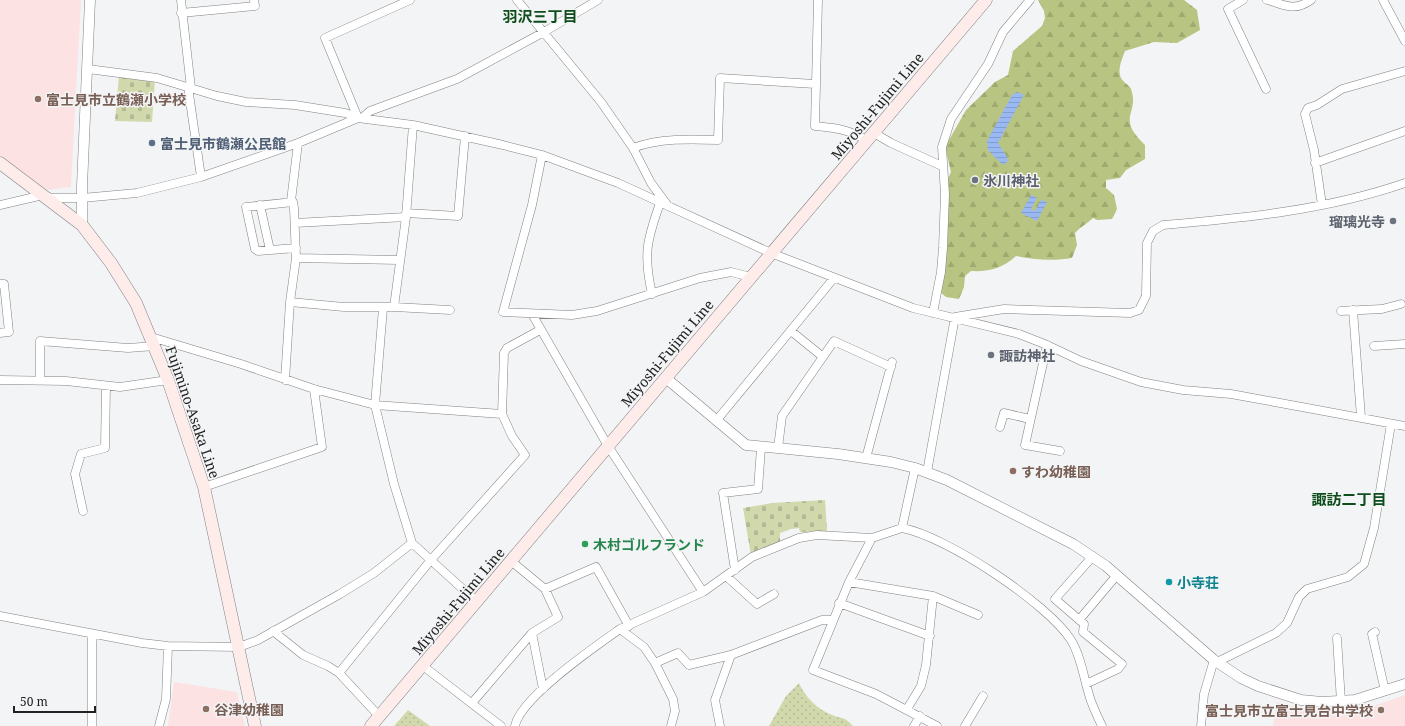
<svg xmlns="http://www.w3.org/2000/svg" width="1405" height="726" font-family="'Noto Serif','Noto Sans JP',serif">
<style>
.education{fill:#fde2e3}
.forest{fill:url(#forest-firs)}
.cemetery{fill:url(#cemetery-stones)}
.park{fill:url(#park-dots)}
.water{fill:url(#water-rules)}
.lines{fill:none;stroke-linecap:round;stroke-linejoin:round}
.minor-casing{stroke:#818284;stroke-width:9}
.tertiary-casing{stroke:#818284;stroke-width:11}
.secondary-casing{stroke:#818284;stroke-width:13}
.minor{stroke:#fff;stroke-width:8}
.tertiary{stroke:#fff;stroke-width:10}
.secondary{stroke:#feecea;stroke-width:12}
.education-dot{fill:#8d6e63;stroke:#f3f4f5;stroke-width:1.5}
.service-dot{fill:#5c6f8a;stroke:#f3f4f5;stroke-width:1.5}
.worship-dot{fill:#6b7280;stroke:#f3f4f5;stroke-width:1.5}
.leisure-dot{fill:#2e9e5b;stroke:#f3f4f5;stroke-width:1.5}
.culture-dot{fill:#0f9aa8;stroke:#f3f4f5;stroke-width:1.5}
.labels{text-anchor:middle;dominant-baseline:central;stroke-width:3;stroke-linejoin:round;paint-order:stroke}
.education-label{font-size:14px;font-weight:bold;fill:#785e54;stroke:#f3f4f5;text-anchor:start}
.street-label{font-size:14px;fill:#212122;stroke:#f3f4f5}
.service-label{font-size:14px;font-weight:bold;fill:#4e5e75;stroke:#f3f4f5;text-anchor:start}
.worship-label{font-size:14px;font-weight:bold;fill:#5b616d;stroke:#f3f4f5;text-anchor:start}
.leisure-label{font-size:14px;font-weight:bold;fill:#27864d;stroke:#f3f4f5;text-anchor:start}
.culture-label{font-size:14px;font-weight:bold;fill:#0d838f;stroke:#f3f4f5;text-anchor:start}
.neighbourhood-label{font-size:15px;font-weight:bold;fill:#104d1c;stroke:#f3f4f5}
</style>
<defs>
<pattern id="forest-firs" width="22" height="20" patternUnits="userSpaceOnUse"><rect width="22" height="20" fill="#b8c481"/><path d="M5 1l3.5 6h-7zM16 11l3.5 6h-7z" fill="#9ea86f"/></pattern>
<pattern id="cemetery-stones" width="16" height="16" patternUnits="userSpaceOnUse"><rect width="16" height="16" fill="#d0d8ac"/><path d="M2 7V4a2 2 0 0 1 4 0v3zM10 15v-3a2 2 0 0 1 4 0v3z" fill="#b2b994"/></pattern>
<pattern id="park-dots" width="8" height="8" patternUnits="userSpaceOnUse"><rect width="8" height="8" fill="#d0d8ac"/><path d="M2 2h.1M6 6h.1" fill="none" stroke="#b2b994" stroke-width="1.8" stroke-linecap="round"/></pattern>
<pattern id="water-rules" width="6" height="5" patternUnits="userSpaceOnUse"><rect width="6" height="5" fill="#9ab8f2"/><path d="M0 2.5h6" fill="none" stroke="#849ecf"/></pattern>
</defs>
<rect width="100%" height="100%" fill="#f3f4f5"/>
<path class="education" d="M0 0H81L71 187 46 190 0 155Z
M174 682 237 692 245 726H168Z
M1405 695V726H1273L1276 702 1303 709 1349 712 1365 709Z"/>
<path class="forest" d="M1038 0H1184L1197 10 1200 30 1177 43 1154 42 1125 51C1122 59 1117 70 1121 78 1123 82 1129 85 1131 89 1140 115 1115 116 1145 145V159L1126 170 1120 178 1106 180V188L1114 195 1117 209 1112 219 1097 220 1093 218C1087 224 1080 227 1075 233L1077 245 1072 258C1055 261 1033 260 1016 256 1003 268 989 272 971 271L965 276 964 287 959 299 946 297 940 292 947 181 951 172 945 147 966 110 995 82 1008 75 1013 51 1042 26 1045 18 1044 11Z"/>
<path class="cemetery" d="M119 76 155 79 152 122 115 121Z
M825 500 827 531 800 532 799 528 791 529 780 533V542L751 555 743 508 772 503Z"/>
<path class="park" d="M799 683C805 697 817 709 832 715 844 720 842 715 853 726H769L786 696Z
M408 710 430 726H394Z"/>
<path class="water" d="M1017 92 1024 95 998 143 1007 157 1008 161 1003 165 988 150 987 141 1012 95Z
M1031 195 1037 198 1031 209 1035 211 1041 200 1047 202 1037 221 1021 213Z"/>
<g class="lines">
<g class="minor-casing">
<path id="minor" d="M181 0 191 88
M517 0 601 102 633 148 651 183 668 206
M818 0 815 126C835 128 850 129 867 141
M1243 0 1228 9 1266 89
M1267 0C1286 5 1294 12 1311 0
M1383 0 1405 41
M181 13 255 6 254 0
M88 69 157 78 217 96 246 102 295 105 345 113 357 117
M188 87 201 177
M358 118 325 38 410 0
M362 118 370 111 457 79 544 32 598 0
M874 133 891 143 942 166
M633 148C659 138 690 139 718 140L720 78 815 84
M542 155 532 205 503 312 572 315 597 311 700 278 731 272 751 277
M1315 163 1405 131
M291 201 298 143
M0 205 43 195 52 198H82L137 193 201 177 298 143 358 118 413 125 503 145 542 155 618 183 771 253 913 308 1019 334 1047 345 1081 361 1141 382 1183 390 1231 394 1405 426
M260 205 270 250
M1322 205 1314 150 1305 114 1308 108 1317 105 1342 89 1405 71
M406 213 458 216 465 136
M295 223 406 217
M296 258 399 260
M0 284H4L9 332 0 333
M652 294C643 254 647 240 660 203
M290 302 344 307H394L406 217 413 125
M394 307 450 310
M383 308 375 405 394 484 412 543 476 601
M1353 310 1361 417
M1341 311 1382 309 1401 304
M933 313 941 272 943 248 945 194 942 147 951 119 988 64 1003 32 1030 0
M532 314 608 446 703 592
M955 317 1004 309 1130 313 1139 310 1146 296 1147 243 1153 231 1163 225C1245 218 1327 210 1405 183
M791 331 823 357
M151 337 241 364 314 389 375 405 502 414
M1047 345 1025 445 1060 451
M1374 346 1405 344
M0 380 66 381 120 387 168 380
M40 380V341L128 348 155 346
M285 380 290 302 296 258 294 208 293 202 246 207 255 249 258 251 296 248
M716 421 834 278
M1000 427 1004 413 1030 419
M778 448 782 416 834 341 891 367
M866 458 892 362
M927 472 955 317
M204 487 322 447 314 389
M83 511 75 474 81 454 105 448 106 386
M902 528C946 536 1047 603 1071 640 1082 658 1084 681 1091 701 1094 709 1098 718 1102 726
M872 538 849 582 813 670 876 694 937 726
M735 570 723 493 758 489 761 448
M726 576 757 604 774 594
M849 582 933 596 978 615
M545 589 596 567 629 626
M839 603 930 636
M0 616 142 643 168 646 239 647 258 640 340 594 374 573 412 543
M1079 620 1117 575
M620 629 644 647 655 663 673 699 675 711 671 726
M273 631 303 655 328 666 339 673 379 716
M1375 632 1372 634 1385 691
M532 633 543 689
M1337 638 1341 702
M1217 662 1276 633 1287 623 1299 597 1307 589 1348 577 1364 564 1374 528 1391 424
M655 663 678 653 689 665 731 655 822 620H833
M423 666 501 726
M339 673 430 561 525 455 512 436 502 414 504 353 507 348 540 330
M1086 684 1118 669 1122 664 1083 632 1084 624 1055 599 1093 556
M472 703 532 633 558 617 545 589 511 561
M907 709 921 686 926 665 933 596
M92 726V635
M159 726 166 699 168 646
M515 726C520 698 596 646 620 629L703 592 752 557 799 538 817 535 872 538 902 528 915 468
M720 726 715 700 731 655
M914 726 920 716
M965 726 983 696
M1201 726 1204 694 1214 660"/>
</g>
<g class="tertiary-casing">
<path id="tertiary" d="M82 225V186L90 0
M667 379 746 445 838 454 891 462 915 468 947 480 1073 544 1106 566 1214 660 1241 678 1258 686 1301 700 1322 702 1355 700 1405 684"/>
</g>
<g class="secondary-casing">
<path id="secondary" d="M0 163 82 225 111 263 136 303 168 380 204 487 255 726
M371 726 986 0"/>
</g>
<use href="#minor" class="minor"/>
<use href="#tertiary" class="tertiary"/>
<use href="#secondary" class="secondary"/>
</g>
<g class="education-dot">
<circle cx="38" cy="99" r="4"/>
<circle cx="1013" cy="471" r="4"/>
<circle cx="206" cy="709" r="4"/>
<circle cx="1381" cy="710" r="4"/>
</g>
<circle class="service-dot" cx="152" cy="143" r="4"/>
<g class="worship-dot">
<circle cx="975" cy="180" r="4"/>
<circle cx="1393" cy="221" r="4"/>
<circle cx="991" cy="355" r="4"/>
</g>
<circle class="leisure-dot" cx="585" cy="544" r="4"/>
<circle class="culture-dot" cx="1169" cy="582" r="4"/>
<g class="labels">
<g class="education-label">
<text x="46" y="99">富士見市立鶴瀬小学校</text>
<text x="1021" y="471">すわ幼稚園</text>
<text x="214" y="709">谷津幼稚園</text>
<text x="1373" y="710" text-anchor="end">富士見市立富士見台中学校</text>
</g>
<g class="street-label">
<text transform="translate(877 106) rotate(-50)">Miyoshi-Fujimi Line</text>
<text transform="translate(667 353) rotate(-50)">Miyoshi-Fujimi Line</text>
<text transform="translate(193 412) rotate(71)">Fujimino-Asaka Line</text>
<text transform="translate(458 601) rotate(-50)">Miyoshi-Fujimi Line</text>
</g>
<g class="service-label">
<text x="160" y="143">富士見市鶴瀬公民館</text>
</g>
<g class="worship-label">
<text x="983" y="180">氷川神社</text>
<text x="1385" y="221" text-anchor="end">瑠璃光寺</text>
<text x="999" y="355">諏訪神社</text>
</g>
<g class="leisure-label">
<text x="593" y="544">木村ゴルフランド</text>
</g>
<g class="culture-label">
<text x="1177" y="582">小寺荘</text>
</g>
<g class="neighbourhood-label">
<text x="540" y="16">羽沢三丁目</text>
<text x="1349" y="499">諏訪二丁目</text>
</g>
</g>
<path d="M14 706v6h81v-6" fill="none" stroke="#212122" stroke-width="2"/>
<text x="20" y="706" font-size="12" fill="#212122" stroke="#f3f4f5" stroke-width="3" paint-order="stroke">50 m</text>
</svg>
